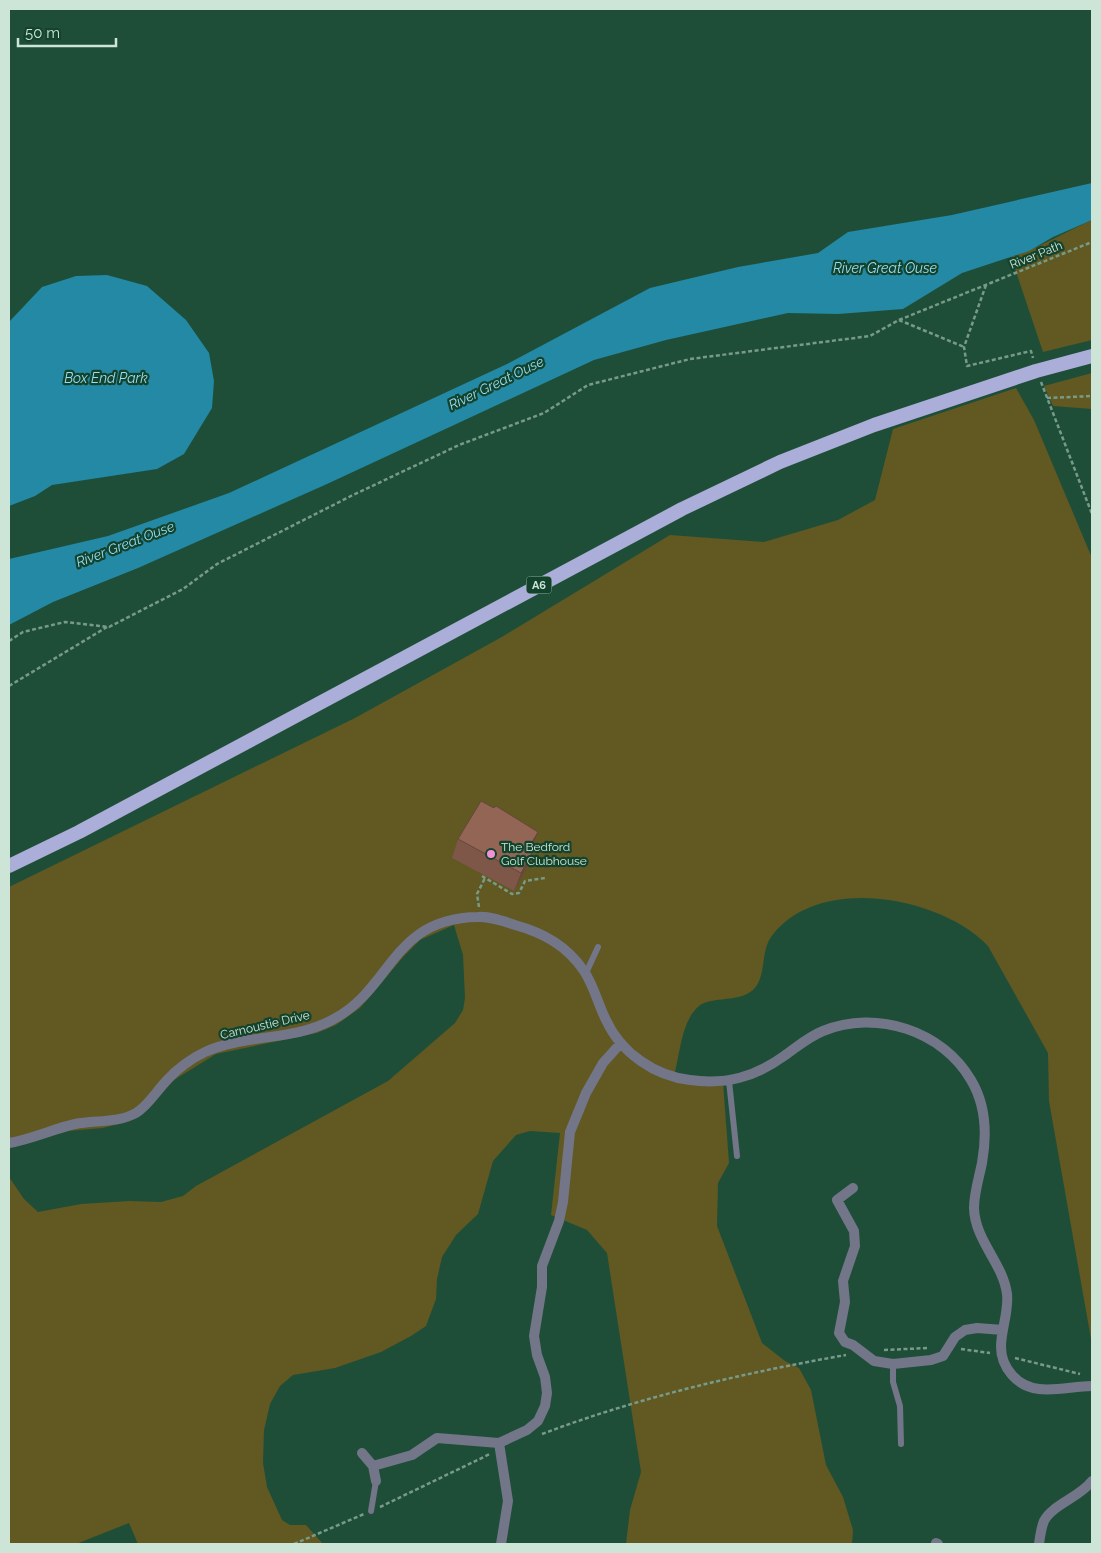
<svg xmlns="http://www.w3.org/2000/svg" width="1101" height="1553" font-family="Raleway,sans-serif">
<style>
.green{fill:#615822}
.water{fill:#2389a4}
.lines{fill:none;stroke-linecap:round;stroke-linejoin:round}
.path{stroke:#789b89;stroke-width:2.5;stroke-dasharray:4 2.5;stroke-linecap:butt}
.service{stroke:#737589;stroke-width:6}
.minor{stroke:#737589;stroke-width:10}
.trunk{stroke:#aaaed8;stroke-width:14}
.wall{fill:#7e5749}
.shaded-wall{fill:#67473c}
.building{fill:#936555;stroke:#67473c}
.poi-dot{fill:#f491d4;stroke:#13432d;stroke-width:2}
.labels{text-anchor:middle;dominant-baseline:central;stroke-width:4.5;stroke-linejoin:round;paint-order:stroke}
.shield{fill:#13432d;stroke:#95b4a4;stroke-width:1}
.shield-label{font-size:11px;font-weight:bold;fill:#cde5d7}
.street-label{font-size:12px;fill:#cde5d7;stroke:#13432d}
.poi-label{font-size:12px;fill:#cde5d7;stroke:#13432d;text-anchor:start}
.water-label{font-size:14px;font-style:italic;fill:#98def5;stroke:#13432d}
</style>
<rect width="100%" height="100%" fill="#1f4e38"/>
<path class="green" d="M1092 220V340L1043 352 1011 257C1039 248 1065 232 1092 220Z
M1092 373V409L1053 406 1044 386Z
M1016 388 1034 420 1092 558V1370L1091 1339 1049 1101 1048 1053 988 946C941 896 817 873 771 937 760 953 767 976 753 990 745 997 734 998 725 999 718 1000 704 1001 699 1006 682 1020 680 1052 675 1072V1077L723 1082 729 1163 718 1183 717 1226 762 1343 785 1361 799 1368 811 1390 826 1465 843 1497 853 1530 852 1544H626L630 1510 641 1472 607 1253 587 1230 551 1215 560 1133 530 1131 516 1135 493 1161 478 1214 456 1235 442 1257 437 1279 436 1299 426 1326 411 1336 381 1352 335 1368 293 1375 280 1386 270 1404 264 1430 263 1463 267 1487 282 1520 290 1525H306L323 1544H138L129 1523 76 1544H9V1177L24 1199 38 1212 81 1204 130 1201 161 1202 183 1196 196 1186 388 1081 455 1023 463 1010 465 998 463 955 454 925 420 940 404 956 360 1008 336 1025 317 1033 216 1054 174 1080 146 1111 130 1121 103 1128 68 1131 9 1148V887L355 718 500 638 670 535 764 542 838 520 875 500 893 429Z"/>
<path class="water" d="M1092 183V220L1053 237 1029 251 962 273 903 309 838 314 788 313 666 340 594 360 327 484 138 568 53 602 9 625V559L108 536 229 493 507 364 650 288 738 267 818 253 848 232 952 215Z
M107 275 147 286 186 320 209 353 214 381 212 408 184 454 157 469 52 485 35 496 9 506V322L42 287 76 276Z"/>
<g class="lines">
<path class="path" d="M986 285 964 347 967 366 1031 351 1033 358
M899 320 964 347
M1041 382 1092 514
M1047 398 1092 396
M9 641 23 632 65 622 109 627 183 589 217 564 353 495 459 445 544 413 588 385 690 359 870 336 899 320 1092 242
M9 686 107 627
M482 876 512 894 519 893 525 881 545 878
M479 907 477 894 485 878
M961 1349 990 1353
M884 1350 928 1348
M1015 1358 1080 1374
M542 1434C640 1397 743 1373 846 1355
M380 1507 490 1454
M294 1544 364 1514"/>
<path class="service" d="M586 973 598 947
M729 1081 737 1156
M893 1364V1382L900 1406 901 1444
M371 1511 376 1481"/>
<path class="minor" d="M9 1143C32 1139 53 1129 75 1124 95 1120 118 1123 136 1113 149 1105 157 1090 168 1079 177 1069 192 1058 205 1052 245 1034 293 1041 332 1020 393 989 391 918 478 917 490 916 503 921 515 925 544 933 567 946 584 971 594 986 598 1004 606 1020 621 1053 655 1076 690 1080 726 1085 755 1077 784 1056 797 1047 808 1037 823 1031 876 1009 943 1031 971 1080 986 1105 987 1135 982 1163 979 1178 974 1193 974 1208 975 1241 1003 1263 1007 1294 1009 1312 1001 1329 1001 1347 1001 1358 1005 1367 1012 1375 1033 1399 1065 1386 1092 1386
M853 1188 837 1200 854 1231 855 1246 843 1281 845 1302 839 1333 845 1342 853 1345 874 1361 893 1364 931 1360 943 1356 955 1337 965 1330 977 1328 1003 1330
M499 1443 508 1501 501 1544
M362 1453 373 1466 376 1481
M373 1466 412 1455 437 1438 499 1443 527 1430 538 1421 545 1406 547 1393 545 1377 537 1355 534 1336 542 1287V1266L559 1221 563 1202 570 1132 586 1093 603 1063 621 1043
M936 1543 938 1544
M1039 1544C1040 1537 1041 1528 1044 1521 1052 1505 1080 1497 1092 1481"/>
<path class="trunk" d="M9 866 79 832 682 509 780 462 874 425 1036 371 1092 356"/>
</g>
<path class="wall" d="M458 839 532 848 534 849 527 867 514 891 452 858Z"/>
<path class="shaded-wall" d="M538 832 531 850 529 847Z
M534 849 527 867 514 891 521 873Z"/>
<path class="building" d="M481 801 494 808 496 806 538 832 529 847 534 849 521 873 458 839Z"/>
<circle class="poi-dot" cx="491" cy="854" r="5"/>
<g class="labels">
<rect class="shield" x="526.5" y="576.5" width="25" height="17" rx="4"/>
<g class="shield-label">
<text x="539" y="585">A6</text>
</g>
<g class="street-label">
<text transform="translate(1036 255) rotate(-22)">River Path</text>
<text transform="translate(265 1025) rotate(-13)">Carnoustie Drive</text>
</g>
<g class="poi-label">
<text x="501" y="847">The Bedford<tspan x="501" dy="14">Golf Clubhouse</tspan></text>
</g>
<g class="water-label">
<text x="885" y="268">River Great Ouse</text>
<text x="106" y="378">Box End Park</text>
<text transform="translate(496 383) rotate(-26)">River Great Ouse</text>
<text transform="translate(125 544) rotate(-21)">River Great Ouse</text>
</g>
</g>
<rect width="1101" height="1553" fill="none" stroke="#cde5d7" stroke-width="20"/>
<path d="M18 38v8h98v-8" fill="none" stroke="#cde5d7" stroke-width="2.5"/>
<text x="25" y="38" font-size="15" fill="#cde5d7" stroke="#13432d" stroke-width="4" paint-order="stroke">50 m</text>
</svg>
